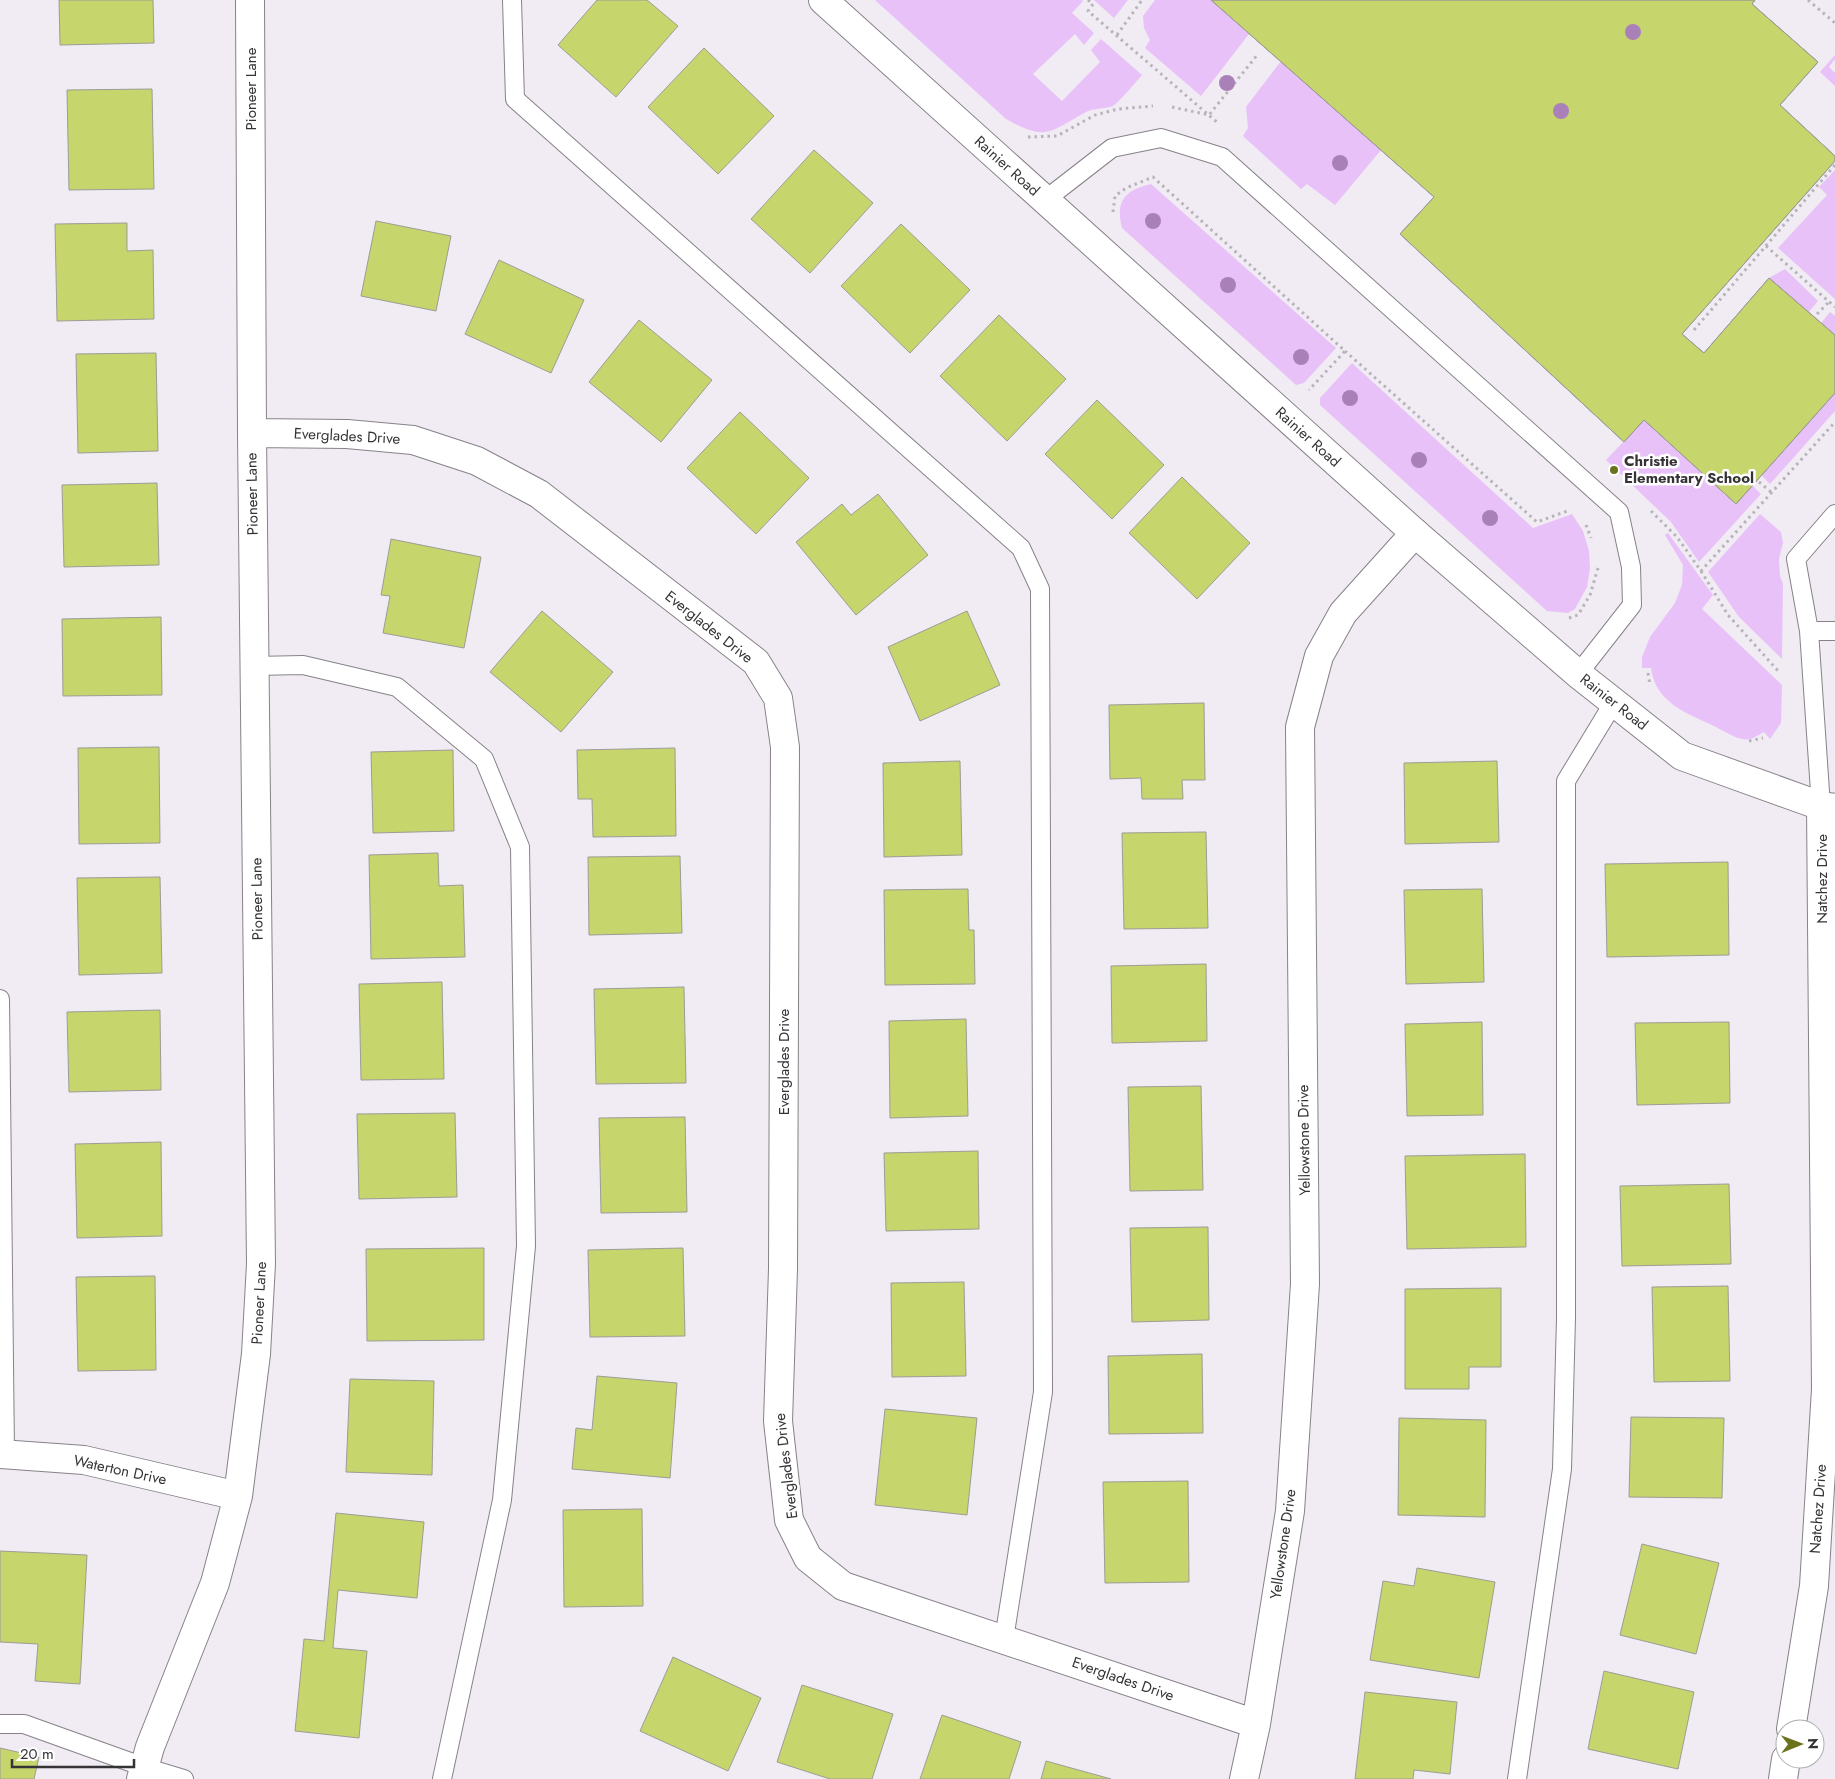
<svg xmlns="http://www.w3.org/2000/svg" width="1835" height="1779" font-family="Jost,sans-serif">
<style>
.green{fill:#e9c1f9}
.building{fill:#c7d56d;stroke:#9c9d95}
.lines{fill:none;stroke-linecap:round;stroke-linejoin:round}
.lane-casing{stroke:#878289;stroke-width:20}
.street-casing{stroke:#878289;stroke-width:30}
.secondary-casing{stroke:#878289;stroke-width:30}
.path{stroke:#b8b3ba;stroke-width:3;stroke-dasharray:2.5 4;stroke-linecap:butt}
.lane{stroke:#fff;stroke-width:18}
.street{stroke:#fff;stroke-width:28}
.secondary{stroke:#fff;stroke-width:28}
.tree{fill:#aa80b9}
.poi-dot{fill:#6a731c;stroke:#fff;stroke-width:2}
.labels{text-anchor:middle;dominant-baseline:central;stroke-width:5;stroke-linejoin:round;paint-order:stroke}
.street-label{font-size:15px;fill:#353336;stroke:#fff}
.poi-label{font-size:15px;font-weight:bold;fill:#353336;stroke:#fff;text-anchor:start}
</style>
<rect width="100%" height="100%" fill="#f1ebf3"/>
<path class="green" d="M875 0H1082L1083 1 1072 13 1094 33 1084 45 1075 34 1033 74 1062 101 1100 62 1091 50 1101 39 1142 75C1136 82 1119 102 1113 106 1104 109 1094 108 1086 112 1049 132 1047 142 1006 119Z
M1094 0H1128L1114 18Z
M1155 0H1211L1249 34 1201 96 1145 48 1150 40 1144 28 1143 16Z
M1835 55V59L1829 67 1835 73V86L1820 72Z
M1281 61 1381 150 1335 205 1307 184 1301 189 1243 136 1248 128 1246 107Z
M1835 170V299L1778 248 1827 195 1819 187Z
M1151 184 1336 348 1304 383 1296 385 1122 228C1115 201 1125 190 1151 184Z
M1785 269 1818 301 1808 313 1769 278Z
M1830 312 1835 316V335L1821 323Z
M1352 363 1533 528 1572 514 1583 531 1589 551 1590 568 1587 587 1575 609 1568 613 1547 611 1320 405V398Z
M1835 393V411L1770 484 1761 475Z
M1644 420 1735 504 1752 485 1761 494 1699 562 1671 522 1606 460Z
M1760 514 1781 532 1783 543 1779 559 1780 576 1783 584 1782 659 1739 617 1708 572Z
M1668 533 1713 595 1702 609 1782 685 1781 723 1770 739 1764 732C1757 736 1750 741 1742 739 1733 737 1722 730 1714 726 1686 713 1655 702 1651 668H1642V657L1650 637 1675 603 1682 585 1683 565 1665 535Z"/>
<path class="building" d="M59 0H153L154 43 60 45Z
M597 0H647L678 26 616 97 558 45Z
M1211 0H1755L1752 4 1818 62 1780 105 1835 156V161L1682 334 1704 353 1769 278 1835 335V393L1736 504 1644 420 1624 442 1400 234 1434 197Z
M1211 0H1755L1752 4 1818 62 1780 105 1835 156V161L1682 334 1704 353 1769 278 1835 335V393L1736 504 1644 420 1624 442 1400 234 1434 197Z
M704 48 774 116 718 174 648 107Z
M152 89 154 189 69 190 67 90Z
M814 150 873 203 810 273 751 219Z
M376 221 451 236 436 311 361 296Z
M127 223V251L153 250 154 319 57 321 55 224Z
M901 224 970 290 910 353 841 286Z
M499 260 584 300 551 373 465 334Z
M999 315 1066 379 1007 441 940 376Z
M639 320 712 380 661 442 589 382Z
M156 353 158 451 78 453 76 354Z
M1097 400 1164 465 1112 519 1045 454Z
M740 412 809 478 756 534 687 468Z
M1182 477 1250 543 1197 599 1129 533Z
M157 483 159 565 64 567 62 485Z
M878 494 928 555 856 615 796 542 842 504 851 515Z
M391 539 481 557 464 648 383 633 390 596 381 595Z
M542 611 613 672 561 732 490 672Z
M967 611 1000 685 920 721 888 647Z
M161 617 162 695 63 696 62 619Z
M1204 703 1205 780H1182L1183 799H1142L1141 778 1110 779 1109 705Z
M159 747 160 843 79 844 78 748Z
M675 748 676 836 593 837 592 799H578L577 750Z
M453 750 454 831 373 833 371 752Z
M960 761 962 855 884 857 883 763Z
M1497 761 1499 842 1405 844 1404 763Z
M1206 832 1208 928 1124 929 1122 833Z
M438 853 439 886 463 885 465 957 371 959 369 855Z
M680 856 682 933 589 935 588 857Z
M1728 862 1729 955 1607 957 1605 864Z
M160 877 162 973 79 975 77 878Z
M968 889 969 930H974L975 984 885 985 884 890Z
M1482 889 1484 982 1406 984 1404 890Z
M1206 964 1207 1041 1112 1043 1111 966Z
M442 982 444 1079 361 1080 359 984Z
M684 987 686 1083 596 1084 594 989Z
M160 1010 161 1090 69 1092 67 1012Z
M966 1019 968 1116 890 1118 889 1021Z
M1482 1022 1483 1115 1407 1116 1405 1024Z
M1729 1022 1730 1103 1637 1105 1635 1023Z
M1201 1086 1203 1190 1130 1191 1128 1087Z
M455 1113 457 1197 359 1199 357 1114Z
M685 1117 687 1212 601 1213 599 1118Z
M161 1142 162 1236 77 1238 75 1144Z
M978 1151 979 1229 886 1231 884 1153Z
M1525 1154 1526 1247 1407 1249 1405 1156Z
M1729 1184 1731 1264 1622 1266 1620 1186Z
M1208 1227 1209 1320 1132 1322 1130 1228Z
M484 1248V1340L367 1341 366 1249Z
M683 1248 685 1336 590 1337 588 1250Z
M155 1276 156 1370 78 1371 76 1277Z
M964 1282 966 1376 892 1377 891 1283Z
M1728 1286 1730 1381 1654 1382 1652 1287Z
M1501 1288V1367H1469V1389H1405V1289Z
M1202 1354 1203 1433 1109 1434 1108 1356Z
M597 1376 677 1383 670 1478 572 1469 576 1428 592 1430Z
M350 1379 434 1381 432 1475 346 1472Z
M885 1409 977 1418 967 1515 875 1505Z
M1631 1417 1724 1418 1722 1498 1629 1497Z
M1399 1418 1486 1420 1485 1517 1398 1515Z
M1188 1481 1189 1582 1105 1583 1103 1482Z
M642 1509 643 1606 564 1607 563 1510Z
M336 1513 424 1522 417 1598 338 1590 333 1648 367 1651 359 1738 295 1731 304 1639 324 1641Z
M1642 1544 1719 1563 1696 1654 1620 1635Z
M0 1551 87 1555 80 1684 35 1681 38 1644 0 1642Z
M1417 1568 1495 1582 1479 1678 1370 1660 1383 1581 1414 1586Z
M673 1657 761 1698 728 1771 640 1731Z
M1604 1671 1694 1692 1678 1769 1588 1749Z
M802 1685 893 1714 872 1779H830L777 1762Z
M1365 1692 1457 1702 1450 1774 1414 1770 1413 1779H1355Z
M942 1715 1021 1742 1009 1779H920Z
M0 1748 39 1757 34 1779H0Z
M1046 1761 1111 1779H1041Z"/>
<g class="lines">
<g class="lane-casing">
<path id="lane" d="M512 0 515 99 1021 548 1040 589 1043 1392 1004 1639
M1045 200 1112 148 1161 138 1222 157 1619 512 1631 567 1632 605 1578 674
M1809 631H1835
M254 666 303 665 397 687 484 759 520 847 526 1246 502 1500 442 1779
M1821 806 1809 631 1796 559 1835 514
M0 999 5 1454
M0 1724H24L144 1767 184 1779
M1517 1779 1562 1469 1566 1318V781L1614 702"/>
</g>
<g class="street-casing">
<path id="street" d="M252 433 347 434 413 440 477 461 539 494 756 662 778 698 785 747 783 1269 778 1421 789 1520 808 1558 843 1586 1256 1724
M0 1454 84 1460 238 1496
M1791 1729 1814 1586 1826 1389 1821 806
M141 1779 150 1747 215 1583 238 1496 256 1354 261 1264 252 433 250 0
M1244 1779 1256 1724 1290 1511 1305 1284 1300 727 1319 656 1343 613 1415 533
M1783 1779 1786 1759"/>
</g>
<g class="secondary-casing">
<path id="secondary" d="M823 0 1415 533 1578 674 1682 756 1821 806 1835 808"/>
</g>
<path class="path" d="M1088 0 1093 4 1088 11 1218 123
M1808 0 1835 23
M1117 35 1142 0
M1172 107 1209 115 1258 54
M1028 137 1057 136 1095 115 1118 109 1153 106
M1113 212 1115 196 1126 188 1153 177 1345 351 1309 390
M1766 246 1835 307
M1817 314 1829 302
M1694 330 1835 165
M1345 351 1537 522 1570 510
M1759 482 1771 492
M1651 511 1677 537 1701 571 1835 422
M1586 525 1591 538
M1701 571 1728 615 1780 673
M1569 618 1578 615 1590 595 1598 568
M1648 673 1650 685
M1749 741 1763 738"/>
<use href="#lane" class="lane"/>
<use href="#street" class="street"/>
<use href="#secondary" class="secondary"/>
</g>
<g class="tree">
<circle cx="1633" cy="32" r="8"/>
<circle cx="1227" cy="83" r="8"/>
<circle cx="1561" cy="111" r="8"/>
<circle cx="1340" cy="163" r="8"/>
<circle cx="1153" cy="221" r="8"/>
<circle cx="1228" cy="285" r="8"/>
<circle cx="1301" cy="357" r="8"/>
<circle cx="1350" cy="398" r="8"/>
<circle cx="1419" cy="460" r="8"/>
<circle cx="1490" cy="518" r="8"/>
</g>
<circle class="poi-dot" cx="1614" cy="470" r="5"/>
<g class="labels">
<g class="street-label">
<text transform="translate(251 89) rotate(-90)">Pioneer Lane</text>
<text transform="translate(1007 166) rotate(42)">Rainier Road</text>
<text transform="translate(347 436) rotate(3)">Everglades Drive</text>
<text transform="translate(1308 437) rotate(42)">Rainier Road</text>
<text transform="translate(252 494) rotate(-91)">Pioneer Lane</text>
<text transform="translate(709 627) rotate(38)">Everglades Drive</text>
<text transform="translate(1614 702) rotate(38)">Rainier Road</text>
<text transform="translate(1822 879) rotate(-90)">Natchez Drive</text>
<text transform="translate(257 899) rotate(-91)">Pioneer Lane</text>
<text transform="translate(784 1062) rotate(-90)">Everglades Drive</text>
<text transform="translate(1304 1140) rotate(-91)">Yellowstone Drive</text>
<text transform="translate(259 1303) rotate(-87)">Pioneer Lane</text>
<text transform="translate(786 1466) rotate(-97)">Everglades Drive</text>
<text transform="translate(120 1470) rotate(12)">Waterton Drive</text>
<text transform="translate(1818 1509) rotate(-86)">Natchez Drive</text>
<text transform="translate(1283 1544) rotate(-82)">Yellowstone Drive</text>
<text transform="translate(1123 1679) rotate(19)">Everglades Drive</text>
</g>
<g class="poi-label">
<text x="1624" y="461">Christie<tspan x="1624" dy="17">Elementary School</tspan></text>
</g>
</g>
<g transform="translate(1800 1744) rotate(89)"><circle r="24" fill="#ffffff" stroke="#aeadaf"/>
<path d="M0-4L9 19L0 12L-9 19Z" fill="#6a731c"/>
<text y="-8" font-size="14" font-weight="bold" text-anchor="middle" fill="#353336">N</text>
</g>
<path d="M12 1759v8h122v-8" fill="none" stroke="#353336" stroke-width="2.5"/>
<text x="20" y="1759" font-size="15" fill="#353336" stroke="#ffffff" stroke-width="4" paint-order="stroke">20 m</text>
</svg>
